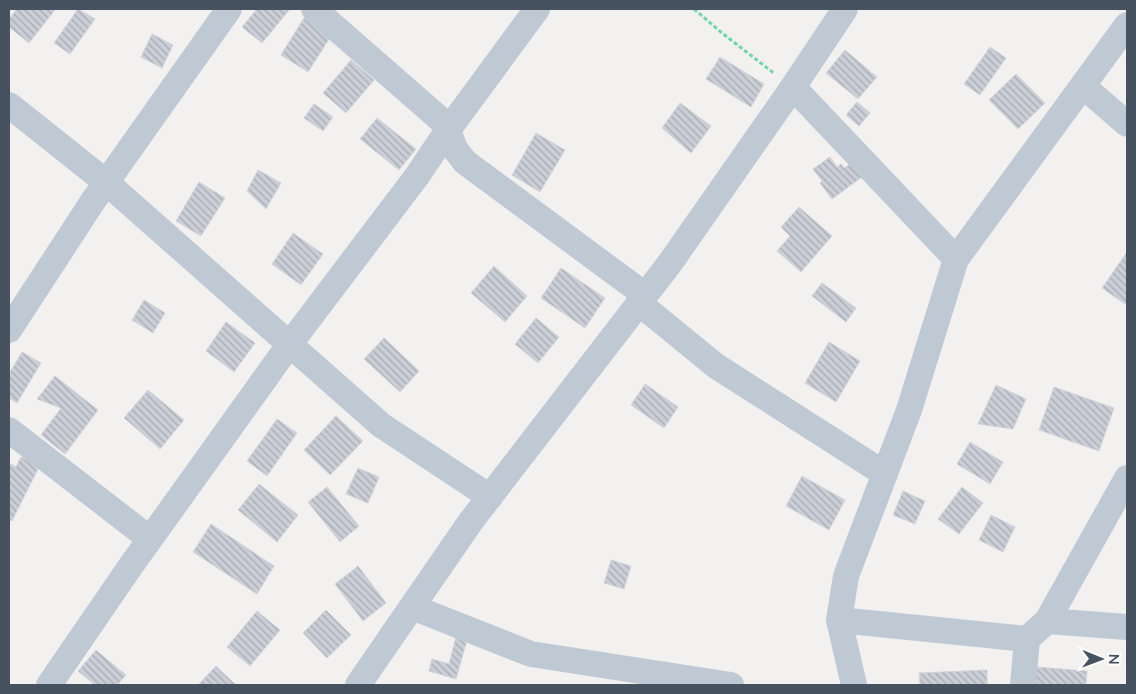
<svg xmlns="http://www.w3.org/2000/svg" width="1136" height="694" font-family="Lato,sans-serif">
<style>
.building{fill:url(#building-back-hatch);stroke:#d3d5dc}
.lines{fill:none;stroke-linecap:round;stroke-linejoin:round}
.path{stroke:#6ed6aa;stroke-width:3;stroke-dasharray:4 2.5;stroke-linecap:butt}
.minor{stroke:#bfc9d3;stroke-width:26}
</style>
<defs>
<pattern id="building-back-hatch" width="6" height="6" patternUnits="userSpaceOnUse" patternTransform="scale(1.25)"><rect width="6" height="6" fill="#cbced6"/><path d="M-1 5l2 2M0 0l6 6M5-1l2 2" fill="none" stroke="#a7aab1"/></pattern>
</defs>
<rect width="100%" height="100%" fill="#f3f0f0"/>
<path class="building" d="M17 9H53L55 10 29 43 9 27V19Z
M78 9 95 19 70 54 54 43Z
M257 9H290L262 43 242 27Z
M304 18 331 36 308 72 281 55Z
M152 34 173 45 162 68 141 57Z
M990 47 1006 58 980 95 964 84Z
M845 50 877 77 858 99 826 73Z
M720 57 764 84 751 107 706 79Z
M351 60 374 80 346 113 323 93Z
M1016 74 1045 103 1018 129 989 100Z
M857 102 870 113 859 126 846 115Z
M680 103 711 126 691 153 662 128Z
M314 104 333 117 323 131 304 118Z
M377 118 416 149 399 170 360 139Z
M536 133 565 150 540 192 512 175Z
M830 157 837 167 841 164 844 168 852 163 862 177 832 199 820 183 822 181 813 169Z
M258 170 281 183 266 209 247 191Z
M199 182 225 198 201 236 176 221Z
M799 207 832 236 801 272 777 251 790 236 781 227Z
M293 233 323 254 301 285 272 264Z
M1127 252V301L1125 304 1102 288Z
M494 266 527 296 505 322 471 293Z
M561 268 605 298 585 328 541 298Z
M822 283 856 308 846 322 812 296Z
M144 300 165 313 153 333 132 320Z
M536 318 559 337 538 363 515 344Z
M226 322 255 343 234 372 206 351Z
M384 338 419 371 400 392 364 359Z
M829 342 860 361 836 402 805 383Z
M22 352 41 363 17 403 9 398V374Z
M55 376 98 410 65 454 41 435 61 408 37 399Z
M645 384 678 407 664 428 631 405Z
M996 385 1026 399 1013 429 978 424Z
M1054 387 1114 408 1099 451 1039 430Z
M148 390 184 420 160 449 124 418Z
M336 416 363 441 330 475 304 450Z
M277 419 297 433 267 476 247 461Z
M970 442 1003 462 990 484 957 464Z
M21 457 39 467 12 521 9 520V463L16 467Z
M358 468 379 477 368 503 346 494Z
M802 476 845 500 829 530 786 506Z
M259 484 298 515 277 542 238 510Z
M327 487 359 526 340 542 308 502Z
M962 487 983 503 959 534 938 519Z
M903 491 925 501 915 524 893 515Z
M991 515 1015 527 1003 552 979 540Z
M211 524 274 566 257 594 193 552Z
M611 560 631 566 624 589 604 583Z
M358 566 386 603 363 621 335 584Z
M326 610 351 635 327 658 303 633Z
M257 611 280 630 250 666 227 647Z
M456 637 467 640 456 679 429 671 432 659 449 664Z
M96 650 126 675 117 685H95L78 671Z
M216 666 236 685H198Z
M1024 666 1087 671 1086 685H1022Z
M987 670V685H920L919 673Z"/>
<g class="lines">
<path class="path" d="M694 9 722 33 775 74"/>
<path class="minor" d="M314 9 441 120 448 130 455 149 465 162 645 295
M1083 86 1127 124
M793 87 956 259 1127 25
M9 105 107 183 381 425 490 497
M639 303 716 366 885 474
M9 330 93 201 229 9
M9 430 150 539
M412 607 531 654 731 685
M839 620 1027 639 1047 621 1127 478
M1047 621 1127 627
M49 685 130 567 289 345 417 176 448 130 537 9
M358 685 471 521 670 263 793 87 845 9
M854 685 839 620 846 576 909 410 956 259
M1023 685 1027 639"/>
</g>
<rect width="1136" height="694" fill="none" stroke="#46525f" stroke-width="20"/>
<g transform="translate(1101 659) rotate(91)" stroke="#ffffff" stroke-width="4" paint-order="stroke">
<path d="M0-4L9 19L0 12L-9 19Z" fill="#46525f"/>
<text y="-8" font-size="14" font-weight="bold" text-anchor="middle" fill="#46525f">N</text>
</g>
</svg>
